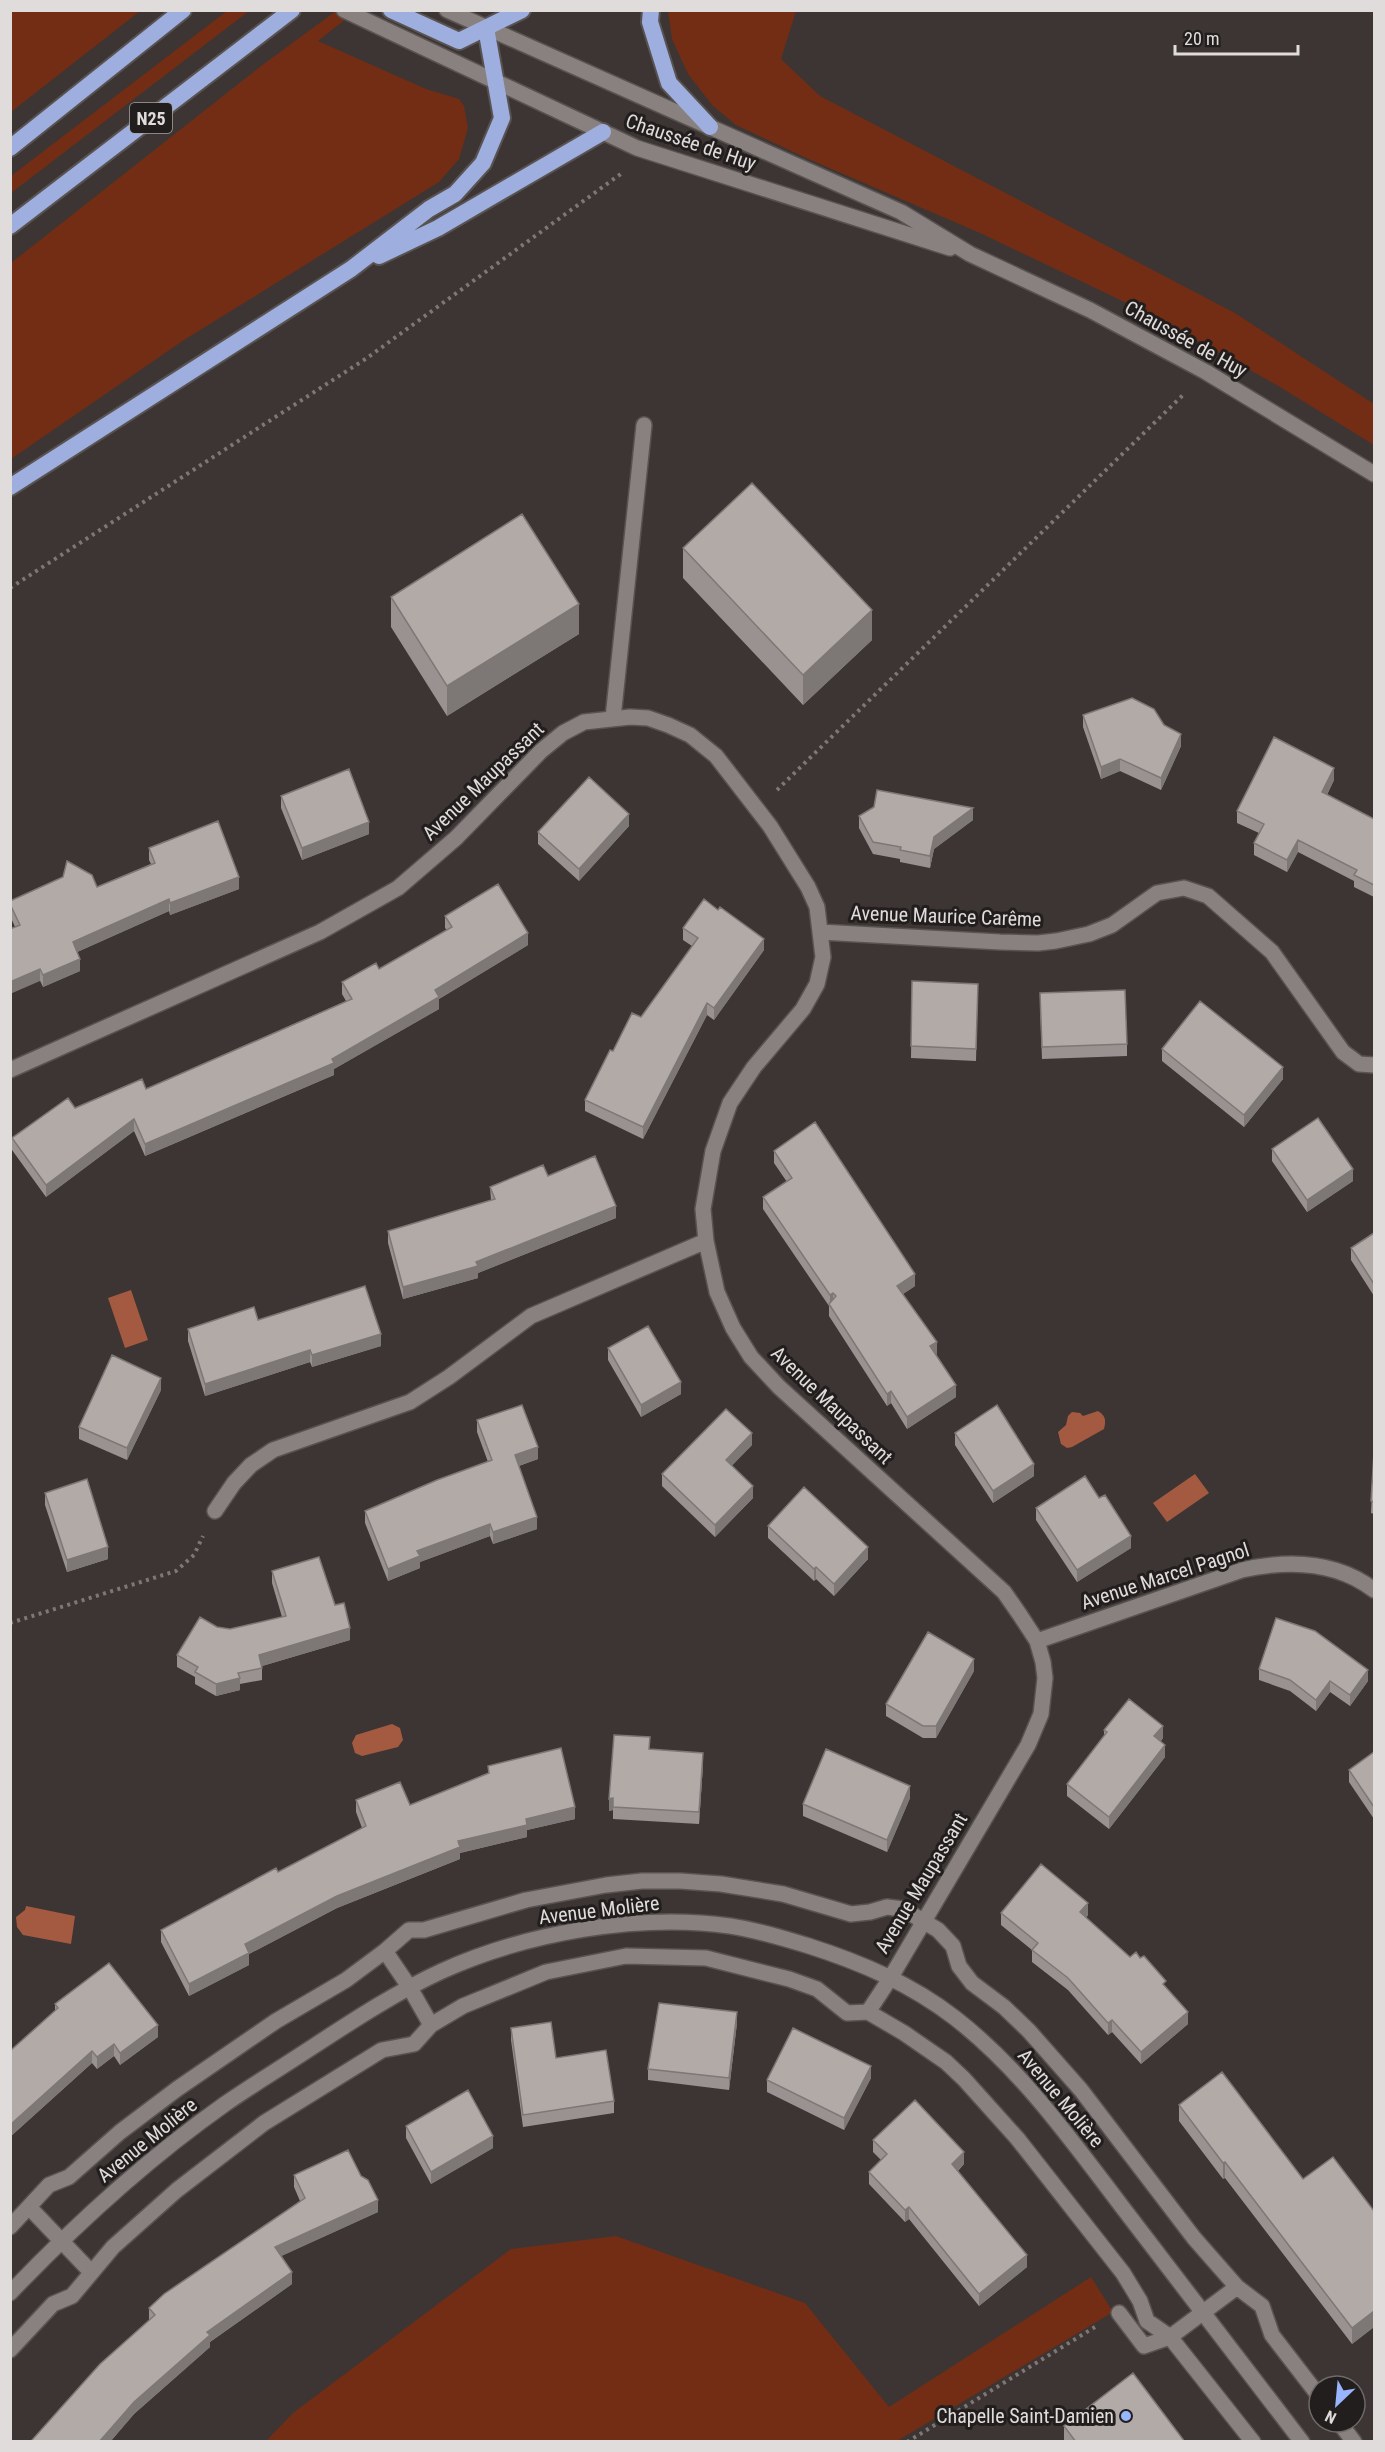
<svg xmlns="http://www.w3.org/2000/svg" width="1385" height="2452" font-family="'Roboto Condensed',sans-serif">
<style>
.green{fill:#732d14}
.water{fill:#a45a40}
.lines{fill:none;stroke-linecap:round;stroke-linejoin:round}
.service-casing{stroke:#585251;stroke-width:18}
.minor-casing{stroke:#585251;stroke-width:18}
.secondary-casing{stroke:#585251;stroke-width:18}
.trunk-casing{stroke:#585251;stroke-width:20}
.path{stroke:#7d7775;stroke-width:4;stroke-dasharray:3 4.5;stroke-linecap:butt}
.service{stroke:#89817f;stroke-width:15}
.minor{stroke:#89817f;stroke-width:15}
.secondary{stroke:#89817f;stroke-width:15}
.trunk{stroke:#9eaede;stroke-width:16}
.wall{fill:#999290}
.shaded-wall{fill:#7d7775}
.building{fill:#b2aaa7;stroke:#7d7775;stroke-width:1.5}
.poi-dot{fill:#99b5fd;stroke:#211e1d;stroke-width:2}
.labels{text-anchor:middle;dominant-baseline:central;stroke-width:6;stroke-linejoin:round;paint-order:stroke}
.shield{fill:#211e1d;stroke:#a7a3a2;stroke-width:1.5}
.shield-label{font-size:18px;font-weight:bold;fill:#e0dcdb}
.street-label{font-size:20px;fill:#e0dcdb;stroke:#211e1d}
.poi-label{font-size:20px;fill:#e0dcdb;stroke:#211e1d;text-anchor:end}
</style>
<rect width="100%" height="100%" fill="#3c3533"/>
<path class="green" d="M11 10H140V11L11 112Z
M227 11H249L11 193V176Z
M336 11H356L318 41 426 89 459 99 464 106 468 128 459 159 439 182 184 340 11 459V263L261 66Z
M668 11H796L781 59 820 96 1235 313 1374 404V445L1280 387 1160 319 980 233 806 158 736 125 713 106 688 74 672 39Z
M616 2236 805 2303 889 2407 1091 2277 1113 2312 897 2441 265 2442 293 2413 511 2249Z"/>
<path class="water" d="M131 1290 148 1340 125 1348 108 1298Z
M1098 1411C1106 1416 1106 1420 1104 1429L1072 1447 1067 1448 1061 1444 1058 1432 1066 1425 1068 1416 1072 1412 1080 1413 1083 1416Z
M1195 1474 1209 1493 1167 1522 1153 1503Z
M392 1724 400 1728 403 1740 398 1747 362 1756 355 1753 352 1743 356 1735Z
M26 1906 75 1916 71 1944 23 1935 17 1927 16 1917 25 1910Z"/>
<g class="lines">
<g class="service-casing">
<path id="service" d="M613 718 644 425
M385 1951 410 1988 431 2025
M868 2012 891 1977
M29 2207 91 2272
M10 2227 49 2185 69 2177 120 2132 177 2089 276 2021 346 1980 385 1951 409 1930H424L526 1900 606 1885 642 1881H680L721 1884 783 1894 851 1914 870 1912 887 1907 903 1909 938 1930 953 1946 959 1966 972 1983 1004 2007 1029 2031 1081 2090 1194 2238 1237 2287 1262 2306 1272 2335 1319 2396
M1119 2313 1144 2346 1170 2337 1237 2287
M10 2350 53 2304 72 2296 113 2247 177 2190 264 2123 382 2050 414 2044 431 2025 463 2006 546 1972 626 1956 706 1958 789 1979 817 1989 847 2013 868 2012 904 2033 946 2062 964 2079 1017 2138 1123 2273 1140 2301 1147 2321 1170 2337 1253 2442
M1339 2422 1354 2442"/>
</g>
<g class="minor-casing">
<path id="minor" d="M820 932 1000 942 1038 943 1056 941 1089 934 1112 925 1157 893 1184 888 1208 896 1272 952 1343 1052 1359 1064 1374 1065
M10 1070 320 932 398 888 456 838 541 751 563 733 584 722 630 717 648 718 668 725 690 735 716 756 770 826 808 887 817 907 823 957 817 984 803 1009 754 1067 730 1103 713 1151 703 1209 706 1241 717 1292 733 1328 751 1357 779 1387 1004 1592 1020 1615 1037 1641 1043 1662 1045 1678 1041 1714 1028 1745 891 1977
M215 1511 234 1483 251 1465 273 1450 410 1402 449 1377 531 1316 706 1241
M1037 1641 1242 1570C1287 1560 1336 1561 1374 1590
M10 2293C76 2224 147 2159 225 2104 248 2088 271 2074 294 2059 342 2028 390 1995 442 1971 526 1933 638 1913 730 1926 757 1930 783 1938 809 1946 862 1963 911 1984 955 2018 1022 2070 1072 2141 1123 2208 1182 2286 1242 2364 1302 2442"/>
</g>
<g class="secondary-casing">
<path id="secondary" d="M344 10 637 148 950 248
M447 10 901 212 970 254 1090 310 1206 372 1374 474"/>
</g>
<g class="trunk-casing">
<path id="trunk" d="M391 10 459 41 522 10
M651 10 650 22 669 83 710 127
M10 148 183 10
M10 226 292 10
M379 256 438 228 603 132
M10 487 351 269 429 209 455 194 483 163 502 118 486 28"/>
</g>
<path class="path" d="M10 588 367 358 622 173
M777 790 1184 394
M10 1623 176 1571 194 1555 203 1536
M907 2442 1095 2327"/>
<use href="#service" class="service"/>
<use href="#minor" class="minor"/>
<use href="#secondary" class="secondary"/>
<use href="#trunk" class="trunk"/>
</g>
<path class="wall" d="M683 548 872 640 803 705 683 578Z
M391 597 579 634 447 716 391 627Z
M1083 715 1164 725 1181 746 1161 790 1120 771 1101 779 1083 727Z
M1334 780 1327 795 1374 819V897L1354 887V881L1298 852 1287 872 1254 855V843L1259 833 1237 823V811Z
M281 796 369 834 302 860 281 808Z
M859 816 973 820 934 849 930 868 900 862V859L873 854 859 828Z
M629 826 579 881 538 844V832Z
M149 848 239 889 170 915 169 911 77 952 80 971 43 987 10 916V901L97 887 151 864 149 860Z
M445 916 528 945 439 999V1009L334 1069V1075L145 1156 134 1131 46 1197 12 1150V1138L75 1108 146 1089 346 1001 342 994V982L379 969 447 930 445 928Z
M683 928 764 950 714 1020 707 1015 643 1139 585 1111V1100L613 1051 641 1017 692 946 683 940Z
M912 981 978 984 976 1061 911 1058Z
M1040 1005 1127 1044V1056L1042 1059Z
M1162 1049 1283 1079 1244 1127 1162 1061Z
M1272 1149 1353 1181 1307 1212 1272 1161Z
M774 1151 915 1286 903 1294 937 1354 936 1355 956 1397 907 1429 891 1403 887 1406 829 1316V1306L763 1209V1197L787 1182 774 1163Z
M548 1176 616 1218 478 1273V1278L403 1299 388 1243V1231L491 1200 490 1187Z
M1374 1233V1296L1351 1260V1248Z
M188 1329 381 1346 312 1367 310 1362 205 1396 188 1341Z
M608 1348 681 1394 641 1417 608 1360Z
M161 1390 127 1460 79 1439V1427Z
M477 1420 538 1459 519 1466 537 1529 493 1544 490 1536 420 1562V1568L388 1581 365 1523V1511L488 1462 477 1432Z
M955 1433 1034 1476 993 1503 955 1445Z
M752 1445 732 1465 753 1498 715 1537 662 1486V1474Z
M1374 1453V1514L1371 1513Z
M45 1493 108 1559 67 1572 45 1505Z
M1036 1508 1131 1548 1077 1582 1036 1520Z
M768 1526 868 1559 834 1596 816 1579 814 1581 768 1538Z
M272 1571 335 1605 350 1640 262 1666V1680L240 1684V1690L216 1696 195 1684V1677L177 1667V1655L217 1627 230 1629 282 1617 272 1583Z
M1259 1669 1368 1681 1350 1706 1330 1692 1316 1711 1290 1691 1259 1680Z
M974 1671 936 1738H923L886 1716V1704Z
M1104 1730 1163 1738 1161 1741 1165 1757 1109 1829 1067 1796V1784L1104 1736Z
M650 1749 703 1765 699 1824 613 1819V1810L609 1811Z
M1374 1752V1819L1349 1782V1770Z
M488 1766 575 1819 527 1830V1837L460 1853V1859L337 1908 249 1954V1965L189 1996 161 1942V1930L278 1872 362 1828 356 1812V1800L410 1805 488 1773Z
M910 1798 887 1852 803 1816V1804Z
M1001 1913 1088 1915 1086 1918 1130 1957 1140 1958 1166 1988 1188 2024 1141 2064 1112 2032 1108 2035 1068 1990 1032 1962V1950L1001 1925Z
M55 2004 158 2037 120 2065 114 2056 97 2069 92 2063 10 2137V2051L55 2011Z
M737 2023 729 2090 648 2080V2069Z
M511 2028 556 2058 614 2101V2113L523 2127 511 2040Z
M871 2078 844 2130 767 2092V2080Z
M1179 2105 1303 2179 1374 2211V2327L1352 2344 1225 2178 1223 2179 1179 2121Z
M406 2126 493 2148 431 2184 406 2138Z
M873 2140 964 2164 958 2171 1027 2267 979 2306 909 2219 905 2222 869 2184V2172L881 2160 873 2152Z
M294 2175 378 2212 281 2256 292 2284 210 2342V2347L134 2414 110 2442H32L149 2321V2308L300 2201 294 2187Z
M1064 2426 1185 2442H1064Z"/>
<path class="shaded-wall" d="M579 604V634L447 716V686Z
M872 610V640L803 705V675Z
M1181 734V746L1161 790V778Z
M1120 759V771L1101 779V767Z
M1334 768V780L1322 804V792Z
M973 808V820L934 849 930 868V856L934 837Z
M629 814V826L579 881V869Z
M369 822V834L302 860V848Z
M1298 840V852L1287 872V860Z
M239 877V889L170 915V903Z
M169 899V911L73 954V942Z
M528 933V945L439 999V1009L334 1069V1075L145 1156V1144L332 1059 435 990Z
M764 939V950L714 1020V1008Z
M80 959V971L43 987V975Z
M40 969V981L10 994V982Z
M707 1003V1015L643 1139V1127Z
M1283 1067V1079L1244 1127V1115Z
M134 1119V1131L46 1197V1185Z
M1353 1169V1181L1307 1212V1200Z
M616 1206V1218L478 1273V1278L403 1299V1287L476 1262Z
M915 1274V1286L897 1298V1286Z
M833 1293V1305H830V1295Z
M381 1334V1346L312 1367V1355Z
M937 1342V1354L930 1358V1346Z
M310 1350V1362L205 1396V1384Z
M161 1378V1390L127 1460V1448Z
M681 1382V1394L641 1417V1405Z
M956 1385V1397L907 1429V1417Z
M891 1391V1403L887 1406V1394Z
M752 1433V1445L726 1472V1460Z
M538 1447V1459L515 1467V1455Z
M1034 1464V1476L993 1503V1491Z
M753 1486V1498L715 1537V1525Z
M537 1517V1529L493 1544V1532Z
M490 1524V1536L420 1562V1568L388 1581V1569L417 1551Z
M1131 1536V1548L1077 1582V1570Z
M108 1547V1559L67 1572V1560Z
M868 1547V1559L834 1596V1584Z
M816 1567V1579L814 1581V1569Z
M350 1628V1640L259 1667V1655Z
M974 1659V1671L936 1738V1726Z
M1368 1670V1681L1350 1706V1695Z
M240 1678V1690L216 1696V1684Z
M1330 1681V1692L1316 1711V1700Z
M1163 1726V1738L1154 1748V1736Z
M1165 1745V1757L1109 1829V1817Z
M703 1753V1765L699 1824V1812Z
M910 1786V1798L887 1852V1840Z
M613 1798V1810L609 1811V1799Z
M575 1807V1819L527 1830V1837L460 1853V1859L337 1908 249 1954V1965L189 1996V1984L245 1944 337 1896 458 1841 526 1819Z
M1088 1903V1915L1080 1924V1912Z
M737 2012V2023L729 2090V2078Z
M1188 2012V2024L1141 2064V2052Z
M1112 2020V2032L1108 2035V2023Z
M158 2025V2037L120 2065V2053Z
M114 2044V2056L97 2069V2057Z
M92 2051V2063L10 2137V2125Z
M871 2066V2078L844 2130V2118Z
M493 2136V2148L431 2184V2172Z
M964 2152V2164L952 2176V2164Z
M1225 2162V2178L1223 2179V2163Z
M378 2200V2212L275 2259V2247Z
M909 2207V2219L905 2222V2210Z
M1027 2255V2267L979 2306V2294Z
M292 2272V2284L210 2342V2347L134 2414 110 2442H99L134 2402 207 2332Z
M1374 2311V2327L1352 2344V2328Z"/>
<path class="building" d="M752 483 872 610 803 675 683 548Z
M522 514 579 604 447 686 391 597Z
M1132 698 1154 709 1164 725 1181 734 1161 778 1120 759 1101 767 1083 715Z
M1274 737 1334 768 1322 792 1374 819V885L1354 875 1357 870 1298 840 1287 860 1254 843 1264 824 1237 811Z
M349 769 369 822 302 848 281 796Z
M589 777 629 814 579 869 538 832Z
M877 790 973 808 934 837 930 856 900 850 901 847 873 842 859 816 874 807Z
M218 821 239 877 170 903 169 899 73 942 80 959 43 975 40 969 10 982V929L20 925 10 904V901L63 877 67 861 92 875 97 887 155 863 149 848Z
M498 884 528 933 435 990 439 997 332 1059 334 1063 145 1144 134 1119 46 1185 12 1138 68 1098 75 1108 142 1079 146 1089 352 999 342 982 376 963 379 969 452 927 445 916Z
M704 899 718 910 720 907 764 939 714 1008 707 1003 643 1127 585 1100 610 1050 613 1051 632 1013 641 1017 698 938 683 928Z
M912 981 978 984 976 1049 911 1046Z
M1125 990 1127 1044 1042 1047 1040 993Z
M1200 1001 1283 1067 1244 1115 1162 1049Z
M1318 1118 1353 1169 1307 1200 1272 1149Z
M815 1122 915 1274 897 1286 937 1342 930 1346 956 1385 907 1417 891 1391 887 1394 829 1304 836 1296 833 1293 830 1295 763 1197 792 1178 774 1151Z
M595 1156 616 1206 476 1262 478 1266 403 1287 388 1231 495 1199 490 1187 543 1165 548 1176Z
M1374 1233V1284L1351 1248Z
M365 1286 381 1334 312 1355 310 1350 205 1384 188 1329 254 1307 258 1320Z
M648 1326 681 1382 641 1405 608 1348Z
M112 1355 161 1378 127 1448 79 1427Z
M522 1405 538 1447 515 1455 537 1517 493 1532 490 1524 417 1551 420 1556 388 1569 365 1511 437 1480 492 1460 477 1420Z
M997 1405 1034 1464 993 1491 955 1433Z
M726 1409 752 1433 726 1460 753 1486 715 1525 662 1474Z
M1374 1453V1502L1371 1501Z
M1085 1476 1099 1498 1105 1495 1131 1536 1077 1570 1036 1508Z
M87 1479 108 1547 67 1560 45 1493Z
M804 1487 868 1547 834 1584 816 1567 814 1569 768 1526Z
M319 1557 335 1605 344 1603 350 1628 259 1655 262 1668 238 1673 240 1678 216 1684 195 1672 198 1667 177 1655 200 1617 217 1627 230 1629 286 1616 272 1571Z
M1276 1618 1315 1631 1368 1670 1350 1695 1330 1681 1316 1700 1290 1680 1259 1669Z
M928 1632 974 1659 936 1726H923L886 1704Z
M1129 1699 1163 1726 1154 1736 1165 1745 1109 1817 1067 1784 1107 1732 1104 1730Z
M614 1735 650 1737 649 1749 703 1753 699 1812 613 1807V1798L609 1799Z
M561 1748 575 1807 526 1819 527 1825 458 1841 460 1847 337 1896 245 1944 249 1953 189 1984 161 1930 276 1868 278 1872 366 1826 356 1800 400 1782 410 1805 489 1773 488 1766Z
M826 1749 910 1786 887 1840 803 1804Z
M1374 1752V1807L1349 1770Z
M1041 1864 1088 1903 1080 1912 1130 1957 1136 1952 1140 1958 1144 1956 1166 1981 1163 1984 1188 2012 1141 2052 1112 2020 1108 2023 1068 1978 1032 1950 1038 1943 1001 1913Z
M109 1963 158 2025 120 2053 114 2044 97 2057 92 2051 10 2125V2051L58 2008 55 2004Z
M659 2003 737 2012 729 2078 648 2069Z
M551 2022 556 2058 606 2050 614 2101 523 2115 511 2028Z
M793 2028 871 2066 844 2118 767 2080Z
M1222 2072 1303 2179 1333 2157 1374 2211V2311L1352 2328 1225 2162 1223 2163 1179 2105Z
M468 2090 493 2136 431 2172 406 2126Z
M915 2100 964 2152 952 2164 1027 2255 979 2294 909 2207 905 2210 869 2172 887 2154 873 2140Z
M348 2150 361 2176 368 2180 378 2200 275 2247 292 2272 207 2332 210 2335 134 2402 99 2442H33L32 2440 100 2364 155 2315 149 2308 164 2294 305 2198 294 2175Z
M1133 2373 1185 2442H1076L1064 2426Z"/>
<circle class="poi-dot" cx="1126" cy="2416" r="6"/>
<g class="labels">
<rect class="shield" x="130" y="103" width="42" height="30" rx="4.5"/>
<g class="shield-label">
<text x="151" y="118">N25</text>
</g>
<g class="street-label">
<text transform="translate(691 142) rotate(19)">Chaussée de Huy</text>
<text transform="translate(1186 339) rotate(29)">Chaussée de Huy</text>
<text transform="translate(483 781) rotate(-44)">Avenue Maupassant</text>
<text transform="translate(946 916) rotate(2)">Avenue Maurice Carême</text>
<text transform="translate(832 1405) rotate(44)">Avenue Maupassant</text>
<text transform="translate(1165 1576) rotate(-18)">Avenue Marcel Pagnol</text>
<text transform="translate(921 1883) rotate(-59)">Avenue Maupassant</text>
<text transform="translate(599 1910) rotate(-7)">Avenue Molière</text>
<text transform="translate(1061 2098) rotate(50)">Avenue Molière</text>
<text transform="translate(147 2140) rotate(-39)">Avenue Molière</text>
</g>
<g class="poi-label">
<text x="1114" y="2416">Chapelle Saint-Damien</text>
</g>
</g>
<rect width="1385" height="2452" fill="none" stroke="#e0dcdb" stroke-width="24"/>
<g transform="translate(1337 2404) rotate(206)"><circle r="28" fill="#211e1d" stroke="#6d6a69" stroke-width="1.5"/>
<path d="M0-4.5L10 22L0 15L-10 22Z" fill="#99b5fd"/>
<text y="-9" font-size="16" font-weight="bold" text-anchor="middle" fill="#e0dcdb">N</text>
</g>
<path d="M1175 45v9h123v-9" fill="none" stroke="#e0dcdb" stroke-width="3"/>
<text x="1184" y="45" font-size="18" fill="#e0dcdb" stroke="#211e1d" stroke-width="4.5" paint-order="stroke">20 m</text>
</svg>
